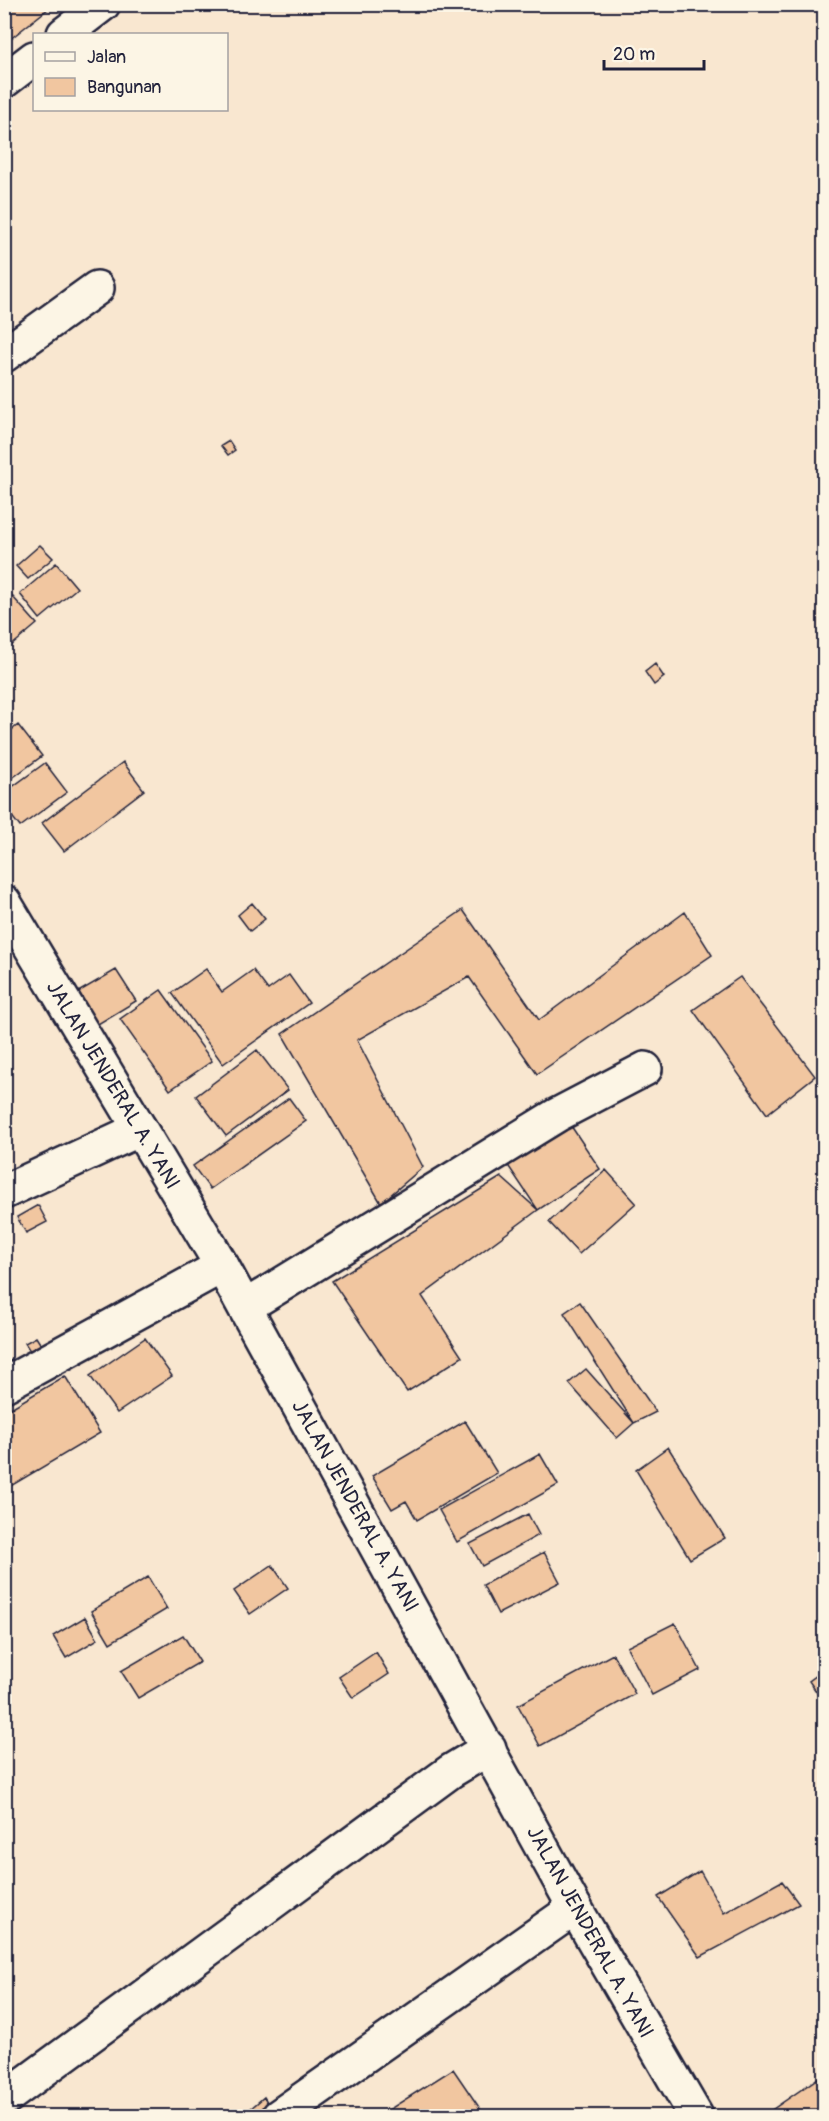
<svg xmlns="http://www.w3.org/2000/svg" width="829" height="2121" font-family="Pangolin,sans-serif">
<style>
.building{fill:#f1c6a0;stroke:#22223b;stroke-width:1.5}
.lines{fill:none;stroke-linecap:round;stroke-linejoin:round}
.minor-casing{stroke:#22223b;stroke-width:38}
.major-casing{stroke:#22223b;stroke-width:38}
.minor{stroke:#fcf5e5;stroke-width:33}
.major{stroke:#fcf5e5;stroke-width:33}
.labels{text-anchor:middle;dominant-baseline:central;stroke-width:5;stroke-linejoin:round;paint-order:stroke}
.street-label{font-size:21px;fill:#22223b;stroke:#fcf5e5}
</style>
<rect width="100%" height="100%" fill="#f9e7d0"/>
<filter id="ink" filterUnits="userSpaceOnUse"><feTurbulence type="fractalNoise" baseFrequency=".0167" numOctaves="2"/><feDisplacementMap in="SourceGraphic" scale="12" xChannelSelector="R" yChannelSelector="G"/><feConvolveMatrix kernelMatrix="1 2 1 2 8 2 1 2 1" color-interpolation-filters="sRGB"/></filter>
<g filter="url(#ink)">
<path class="building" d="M4 4H54L4 44Z
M229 441 235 450 228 455 221 446Z
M40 545 53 558 28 579 16 566Z
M56 563 77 588 40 619 20 594Z
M4 587 37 624 4 652Z
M655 664 664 677 654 685 645 672Z
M18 725 42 756 4 784V736Z
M123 762 144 790 64 851 42 823Z
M45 763 67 792 20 827 4 806V793Z
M252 903 265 919 250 931 238 915Z
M463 910 539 1020 685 912 712 955 537 1074 469 977 357 1040 423 1167 381 1203 282 1034Z
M206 969 222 992 253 970 268 990 289 975 309 1003 223 1064 172 993Z
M116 970 136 1001 93 1027 73 995Z
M740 977 815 1076 767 1114 693 1010Z
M161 990 212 1061 170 1090 120 1019Z
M257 1050 288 1090 226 1136 196 1096Z
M289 1098 306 1121 210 1189 193 1166Z
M567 1120 600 1169 538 1210 505 1161Z
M606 1170 636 1203 579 1254 549 1222Z
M501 1177 538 1210 422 1296 462 1357 407 1392 332 1281Z
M38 1205 47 1222 26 1233 17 1217Z
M580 1302 656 1412 634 1423 564 1313Z
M36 1337 43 1348 32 1354 25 1343Z
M145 1338 172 1376 117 1413 90 1376Z
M586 1369 634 1423 617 1438 569 1383Z
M65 1376 100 1433 4 1490V1412Z
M465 1421 497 1473 417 1520 406 1501 392 1509 372 1476Z
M668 1447 725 1538 690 1559 636 1470Z
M540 1454 558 1485 457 1542 439 1510Z
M528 1514 539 1535 482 1566 470 1544Z
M544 1552 560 1582 498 1614 483 1585Z
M272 1565 288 1588 250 1614 234 1591Z
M148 1577 167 1609 110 1643 91 1611Z
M85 1617 98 1639 66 1658 53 1636Z
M675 1623 700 1670 652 1695 627 1647Z
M183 1635 200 1662 138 1698 121 1671Z
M376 1652 389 1674 353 1698 339 1677Z
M613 1654 635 1694 540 1746 518 1705Z
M824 1670V1703L809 1681Z
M700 1871 724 1913 782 1881 799 1904 700 1957 658 1897Z
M453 2069 485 2116H379Z
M824 2074V2116H763Z
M264 2097 276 2116H242Z"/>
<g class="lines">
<g class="minor-casing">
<path id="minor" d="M64 34 103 4
M4 81 34 58
M4 355 97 288
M4 1192 140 1129
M245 1307 557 1115 645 1069
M4 1385 222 1266
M4 2099 451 1771 489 1748
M279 2116 575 1908"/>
</g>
<g class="major-casing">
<path id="major" d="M4 902 222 1266 575 1908 696 2116"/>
</g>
<use href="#minor" class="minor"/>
<use href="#major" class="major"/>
</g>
</g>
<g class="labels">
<g class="street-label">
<text transform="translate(113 1085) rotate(59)">JALAN JENDERAL A. YANI</text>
<text transform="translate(355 1506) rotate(61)">JALAN JENDERAL A. YANI</text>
<text transform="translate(590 1932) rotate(61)">JALAN JENDERAL A. YANI</text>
</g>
</g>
<rect width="829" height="2121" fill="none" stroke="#fcf5e5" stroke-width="24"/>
<rect x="12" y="12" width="805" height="2097" fill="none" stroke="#22223b" stroke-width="2" filter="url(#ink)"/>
<rect x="33" y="33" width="195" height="78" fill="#fcf5e5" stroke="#a5a1a1" stroke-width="1.5"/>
<rect x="45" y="52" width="30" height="9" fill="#fcf5e5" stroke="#a5a1a1" stroke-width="1.5"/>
<text x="87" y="63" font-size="18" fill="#22223b">Jalan</text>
<rect x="45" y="78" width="30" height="18" fill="#f1c6a0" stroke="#a5a1a1" stroke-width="1.5"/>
<text x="87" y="93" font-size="18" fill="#22223b">Bangunan</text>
<path d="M604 60v9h100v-9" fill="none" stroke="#22223b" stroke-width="3"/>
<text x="613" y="60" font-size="18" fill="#22223b" stroke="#fcf5e5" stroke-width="4.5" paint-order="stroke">20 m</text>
</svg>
